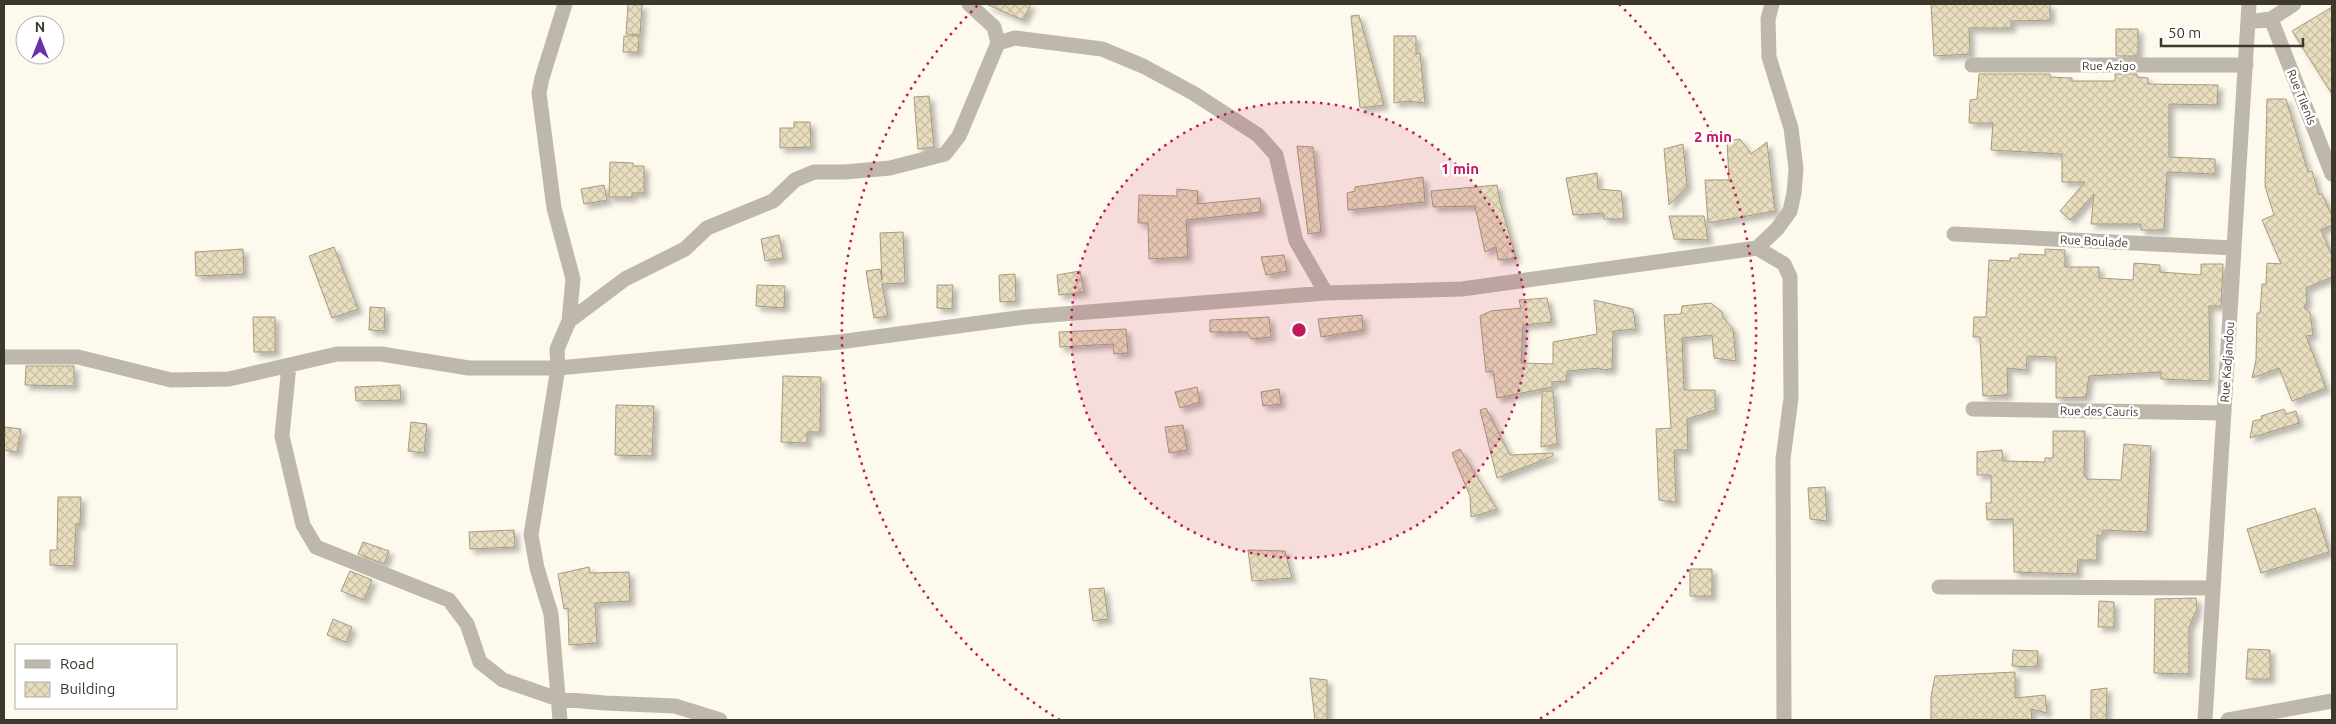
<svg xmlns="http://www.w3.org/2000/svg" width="2336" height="724" font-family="Ubuntu,sans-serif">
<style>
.building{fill:url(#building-cross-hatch);stroke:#a69b7e;filter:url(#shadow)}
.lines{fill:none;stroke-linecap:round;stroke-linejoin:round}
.minor{stroke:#bdb8ab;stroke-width:15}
.ring{fill:none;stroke:#c2185b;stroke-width:2.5;stroke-dasharray:2.5 5}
.labels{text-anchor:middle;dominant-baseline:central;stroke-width:5;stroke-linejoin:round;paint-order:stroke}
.street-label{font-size:12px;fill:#3c382c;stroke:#fff}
.centre{fill:#c2185b;stroke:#fff;stroke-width:2.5}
.ring-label{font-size:15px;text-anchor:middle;font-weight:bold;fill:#c2185b;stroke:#fff;stroke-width:5;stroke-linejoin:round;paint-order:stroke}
</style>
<defs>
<pattern id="building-cross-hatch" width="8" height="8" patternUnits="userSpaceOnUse" patternTransform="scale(1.25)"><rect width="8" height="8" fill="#e8ddbe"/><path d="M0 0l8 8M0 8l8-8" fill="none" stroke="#c8bea3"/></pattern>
<filter id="shadow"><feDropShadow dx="4.5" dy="4.5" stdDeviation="2.5" flood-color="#0004"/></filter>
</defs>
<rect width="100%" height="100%" fill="#fdf9ed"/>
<path class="building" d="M628 4 642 5 640 35 626 34Z
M986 4H1031L1023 20Z
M1931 4H2050V20L2011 21V28H1969L1970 54 1934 56Z
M2332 7V94L2292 31Z
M1359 15 1384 105 1360 108 1351 16Z
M2116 29H2138V56H2116Z
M624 36H639L638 52H623Z
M1394 36H1416V54L1420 53 1425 103 1408 101 1394 103Z
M1979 74H2050V77L2072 78V81H2115V74H2137V77L2148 78V84L2218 85 2217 105 2169 104V157L2215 159V174L2167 172 2164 230H2141V224H2091L2094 194 2070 220 2060 211 2085 182H2062V154L1991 150 1993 123H1969L1970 100 1977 99Z
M929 96 934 147 918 149 914 97Z
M2267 99H2286L2308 172 2312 171 2319 195 2322 194 2332 216V225L2321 230 2332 256V277L2306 288 2307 301 2304 308 2310 313 2313 335 2306 336 2326 388 2292 401 2279 368 2252 378 2256 360 2257 313H2260L2262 284H2266L2267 263 2281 264 2262 220 2274 215 2265 186Z
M794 122H810L811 147 780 148V128H794Z
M1740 139 1751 154 1767 142 1775 211 1708 223 1705 180H1729L1727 141Z
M1683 144 1687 186 1669 205 1664 149Z
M1297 146 1313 147 1321 232 1308 234Z
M610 162 633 163V166H644V193H632V197H609Z
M1597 173 1598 189 1621 191 1624 219H1604L1603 213 1573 215 1566 178Z
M1423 177 1425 202 1348 210 1347 193 1355 191V187Z
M604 185 607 200 584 204 581 189Z
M1497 185 1500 202 1516 258 1498 260 1496 247 1485 252 1475 206 1433 207 1431 191Z
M1177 189 1198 191 1197 204 1260 198 1261 212 1186 220 1188 257 1149 259 1148 223H1138L1139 195 1177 196Z
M1669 216H1704L1708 240 1674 239Z
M903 232 905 283 882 284 888 316 874 318 866 271 880 269 882 280 880 233Z
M779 235 783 258 765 261 761 239Z
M334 247 358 309 332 318 309 256Z
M243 249 244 274 196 276 195 252Z
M2045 249 2065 250V267H2099V278L2133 280 2134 263 2160 265V272L2201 275V264H2223L2221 306H2209L2210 381 2161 379V372L2089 376 2086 397 2056 398V357L2027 356 2026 370 2007 368 2008 395 1983 396 1980 337H1973L1974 317H1986L1989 260 2010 261V258H2019V254L2045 255Z
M1284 255 1287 271 1266 275 1261 257Z
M1080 271 1084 292 1059 295 1057 275Z
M1015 274 1016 301 1000 302 999 275Z
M757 285 785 286 784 308 756 306Z
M937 285H953L952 309 937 308Z
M1547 298 1552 322 1523 325 1521 363 1553 364V342L1597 334 1594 300 1633 309 1636 329 1613 331 1612 369 1601 370 1600 368 1567 371 1566 381 1552 382V387L1497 398 1493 371 1486 372 1480 316 1491 311 1521 308 1519 300Z
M1711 303 1722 312 1723 318 1733 329 1736 361 1714 358 1712 335 1682 338 1684 390H1715V410L1687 419 1688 450H1674L1676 502 1659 500 1656 429 1671 428 1664 315 1681 314 1682 306Z
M370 307 385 308 384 331 369 330Z
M1362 315 1363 330 1321 337 1318 319Z
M253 317H275V352H254Z
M1269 317 1271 337 1251 339 1247 332H1210V320Z
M1126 329 1128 353 1114 354 1113 344 1060 347 1059 332Z
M26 366H74V386L25 385Z
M783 376 821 377 820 432H807V443L781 442Z
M400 385 401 400 356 401 355 387Z
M1197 387 1200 402 1180 408 1175 392Z
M1279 389 1281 404 1263 406 1261 392Z
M1542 391H1553L1557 444 1541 447Z
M616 405 654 406 652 456 615 455Z
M1486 408 1510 455 1553 453V456L1497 478 1480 410Z
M2284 409 2286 414 2296 411 2299 423 2250 438 2253 421 2262 419 2261 416Z
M411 422 427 424 424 453 408 451Z
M1183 425 1187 450 1169 453 1165 427Z
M5 427 21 429 17 452 4 450Z
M2053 431H2085L2084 476 2087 477V479L2121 480 2124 444 2151 446 2147 532 2103 530 2102 535H2097V560H2078L2077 574 2014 572 2013 519 1987 520 1986 503H1991V475H1977V452L2002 450 2003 461 2045 462V458H2053Z
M1460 449 1497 509 1471 517 1470 496 1452 453Z
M1825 487 1827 521 1810 519 1808 488Z
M58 497H81L80 524H76L74 566 50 565V550H57Z
M2315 508 2329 552 2261 573 2247 529Z
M514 530 515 547 470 549 469 532Z
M363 542 389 551 384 564 358 554Z
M1248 550 1285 551 1292 578 1252 581Z
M589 567 590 573 629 572 630 601 595 603 597 643 569 645 568 608 564 609 558 574Z
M1690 569H1712V596H1690Z
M350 571 372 580 364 600 341 591Z
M1104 588 1108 619 1093 621 1089 589Z
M2196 598 2197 609 2189 627V674L2154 673 2155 599Z
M2099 601 2114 602V627H2098Z
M333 619 352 627 346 642 327 635Z
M2248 649 2270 650V679H2246Z
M2013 650 2038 651 2037 667 2012 666Z
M2015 672V698L2045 695 2047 713 2031 709 2032 720H1931V696L1935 676Z
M1310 678 1327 680V720H1315Z
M2107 688 2106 720H2091V690Z"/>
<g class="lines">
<path class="minor" d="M565 4 542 78 539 93 554 208 573 279 569 321
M969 4 994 27 998 43
M1772 4 1768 19 1769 57 1791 128 1796 169 1794 193 1790 211 1777 229 1757 248 1784 264 1790 277 1791 398 1783 459 1784 720
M2271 19 2332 174
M2248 22 2271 19 2294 4
M1972 65H2246
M1954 234 2234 248
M4 357H78L171 380 229 379 337 354H381L469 368H558L839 342 1025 317 1326 293 1462 289 1757 248
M289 365 282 436 303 525 316 547 449 600 467 624 480 662 503 680 558 699 605 703 675 706 720 720
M1973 409 2224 413
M1939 587 2213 588
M560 720 551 614 537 568 531 535 558 368 557 349 569 321 625 279 685 249 707 228 773 201 795 180 814 172H845L890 168 945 154 959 136 998 43 1015 38 1102 49 1143 66 1193 93 1258 135 1276 155 1296 241 1326 293
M2205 720 2249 4
M2228 720 2332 701"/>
</g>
<circle cx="1299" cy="330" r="228" fill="#c2185b" fill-opacity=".12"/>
<g class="ring">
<circle cx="1299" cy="330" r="228"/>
<path d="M1060 720A457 457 0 0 1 979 4M1619 4A457 457 0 0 1 1538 720"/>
</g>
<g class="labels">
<g class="street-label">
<text x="2109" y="65">Rue Azigo</text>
<text transform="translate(2302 97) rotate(68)">Rue Tilenls</text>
<text transform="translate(2094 241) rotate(3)">Rue Boulade</text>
<text transform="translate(2227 362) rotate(-86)">Rue Kadjandou</text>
<text transform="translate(2099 411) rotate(1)">Rue des Cauris</text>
</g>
</g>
<circle cx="1299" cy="330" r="8" class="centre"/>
<g class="ring-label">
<text x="1713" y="142">2 min</text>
<text x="1460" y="174">1 min</text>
</g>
<rect width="2336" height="724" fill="none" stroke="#3c382c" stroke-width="10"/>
<rect x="15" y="644" width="162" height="65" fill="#ffffff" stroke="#b1afab"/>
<rect x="25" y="660" width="25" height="8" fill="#bdb8ab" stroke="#b1afab"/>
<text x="60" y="669" font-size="15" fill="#3c382c">Road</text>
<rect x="25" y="682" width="25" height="15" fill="url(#building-cross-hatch)" stroke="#b1afab"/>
<text x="60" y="694" font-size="15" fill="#3c382c">Building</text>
<g transform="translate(40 40)"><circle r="24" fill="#ffffff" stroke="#b1afab"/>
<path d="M0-4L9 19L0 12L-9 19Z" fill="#6831a8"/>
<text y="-8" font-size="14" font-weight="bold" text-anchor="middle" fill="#3c382c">N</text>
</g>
<path d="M2161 38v8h142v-8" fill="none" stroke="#3c382c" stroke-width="2.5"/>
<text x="2168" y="38" font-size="15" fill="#3c382c" stroke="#ffffff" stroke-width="4" paint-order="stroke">50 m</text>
</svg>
